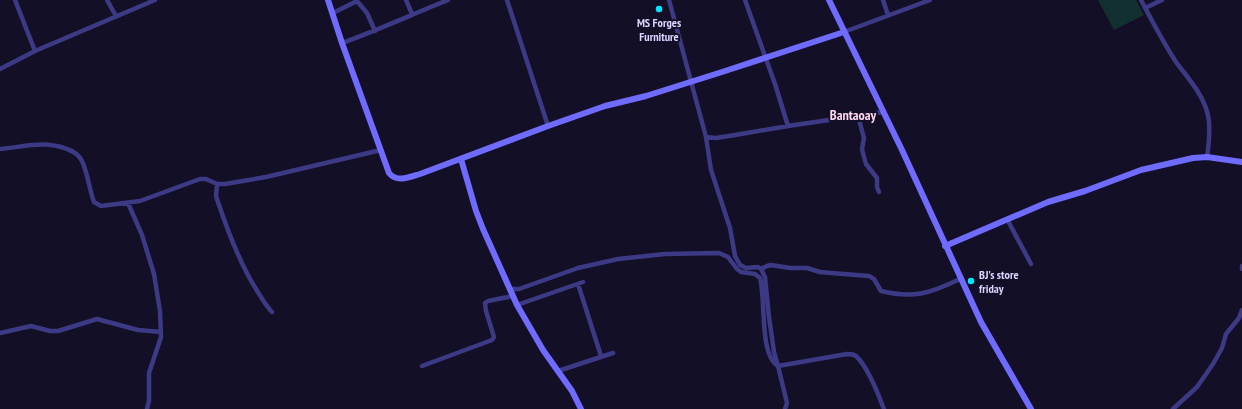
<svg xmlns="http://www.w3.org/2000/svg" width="1242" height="409" font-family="'PT Sans Narrow',sans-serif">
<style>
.green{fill:#12302f}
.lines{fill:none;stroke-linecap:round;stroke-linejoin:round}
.street{stroke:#3d3a85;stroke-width:4.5}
.secondary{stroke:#6f6bff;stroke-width:6}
.poi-dot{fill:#00e5ff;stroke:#130f26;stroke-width:1.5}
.labels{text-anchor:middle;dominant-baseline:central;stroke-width:4;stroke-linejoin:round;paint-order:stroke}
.poi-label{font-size:12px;font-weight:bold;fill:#d9d4ff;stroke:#130f26}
.quarter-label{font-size:14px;font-weight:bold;fill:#ffd6f0;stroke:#130f26}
</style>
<rect width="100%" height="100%" fill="#130f26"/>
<path class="green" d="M1098 0H1136L1144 15 1114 30Z"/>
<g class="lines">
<path class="street" d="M15 0 35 51
M107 0 116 16
M406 0 412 14
M507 0 548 126
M669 0 706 137 711 170 730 228 735 256 740 265 746 268 758 267 761 269 765 277 769 317 774 352 778 366
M745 0 775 84 788 126
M883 0 888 15
M1141 0C1152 21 1163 42 1176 62 1180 68 1185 73 1189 79 1211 107 1212 123 1207 157
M1145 8 1162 0
M333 13 357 1 367 13 375 31
M844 32 930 0
M342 43C378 30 413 14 448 0
M0 69 35 51 155 0
M858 116 864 138 862 149 864 157 866 164 877 178V187L879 192
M706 137 716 138 735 135 788 126 883 112
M0 149C24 147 44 140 67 149 73 151 79 155 82 161 88 174 89 189 94 202L101 206 140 201 200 179H206L217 184H225L266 177 381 150
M217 184 216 196 218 202C228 232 239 262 256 289 261 297 265 305 272 312
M128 203 142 235 154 274 160 311 161 337 149 373V401L147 409
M1007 219 1031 264
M1242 266V269
M761 269 767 266 771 265 790 268H807L820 272 831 273 869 276 874 279 881 291C914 299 931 293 960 279
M578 284 601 356
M510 289H519L578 268 618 259 665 254 719 253 728 257 737 269 741 272 755 274 760 278C766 299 759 355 778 366
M517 305 583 282
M0 333 31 326 50 331H58L97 319 138 330 161 332
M422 366 492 340 494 337 486 311 485 303 488 301 513 296
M558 371 613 353
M785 409 787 403 778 366 847 354C850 354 853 354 856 356 868 367 878 394 884 409
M1173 409 1197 387 1213 364 1222 348 1226 334 1239 318 1242 310"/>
<path class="secondary" d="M328 0 342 43 389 173C397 183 410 177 420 174L548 126 605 106 646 96 722 72 844 32
M829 0 902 150 981 322 1031 409
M461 159 476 211 483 229 517 305 543 350 572 391 581 409
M945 246 1048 202 1085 191 1141 170 1193 158 1207 157 1242 162"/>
</g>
<g class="poi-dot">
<circle cx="659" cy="9" r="4"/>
<circle cx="971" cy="281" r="4"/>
</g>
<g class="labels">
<g class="poi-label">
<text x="659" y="22">MS Forges<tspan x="659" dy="14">Furniture</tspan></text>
<text x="979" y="274" text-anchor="start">BJ's store<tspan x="979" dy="14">friday</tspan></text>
</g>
<g class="quarter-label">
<text x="853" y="115">Bantaoay</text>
</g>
</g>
</svg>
